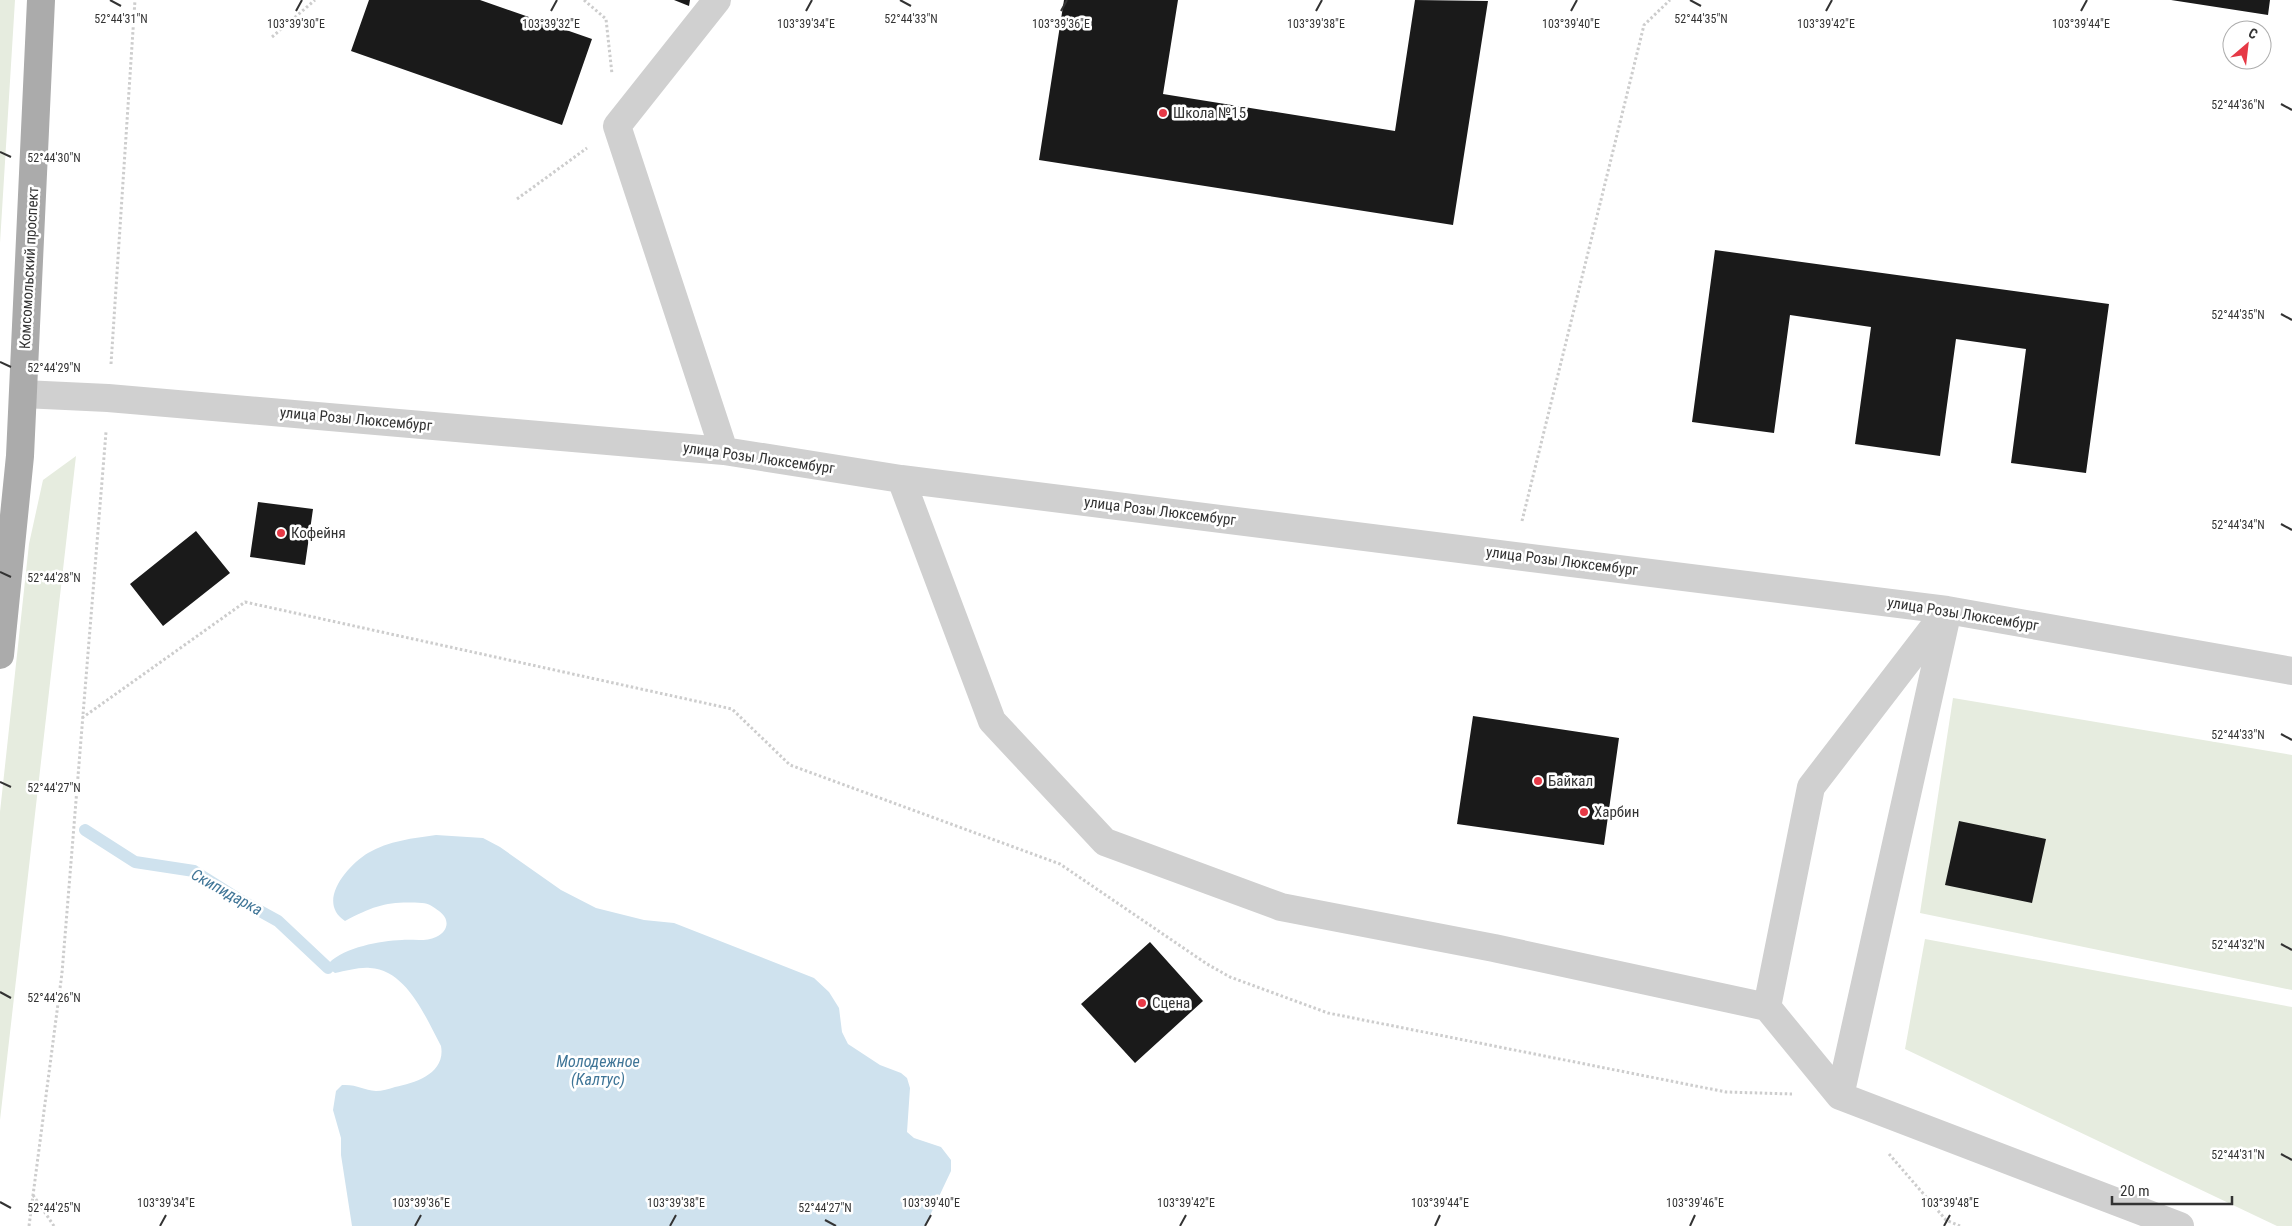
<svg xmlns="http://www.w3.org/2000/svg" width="2292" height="1226" font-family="'Roboto Condensed',sans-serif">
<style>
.green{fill:#e6ecdf}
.water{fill:#cfe2ee}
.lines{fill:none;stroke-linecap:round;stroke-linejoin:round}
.stream{stroke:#cfe2ee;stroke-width:12}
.building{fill:#1a1a1a}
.path{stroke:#cdcdcd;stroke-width:3;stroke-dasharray:2.5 2.5;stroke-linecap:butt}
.minor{stroke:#d0d0d0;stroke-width:28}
.major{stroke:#ababab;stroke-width:28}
.ticks{fill:none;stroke:#333;stroke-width:2}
.poi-dot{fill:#e63946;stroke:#fff;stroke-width:2}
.labels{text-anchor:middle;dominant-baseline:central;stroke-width:5;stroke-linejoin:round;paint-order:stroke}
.poi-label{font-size:15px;fill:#333;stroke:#fff;text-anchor:start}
.street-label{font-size:15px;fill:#333;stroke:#fff}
.water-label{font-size:16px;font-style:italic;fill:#3f7597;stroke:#fff}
.ticks-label{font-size:12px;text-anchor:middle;fill:#333;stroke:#fff;stroke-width:5;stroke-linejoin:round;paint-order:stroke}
</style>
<rect width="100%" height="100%" fill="#fff"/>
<path class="green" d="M0 0H15L0 243Z
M76 456 0 1120V812L29 544 43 480Z
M1953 698 2292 755V990L1920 913Z
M1925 939 2292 1007V1226H2277L1905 1049Z"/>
<path class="water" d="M436 835 483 838 500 847 561 890 596 908 644 920 674 923 814 978 829 992 839 1008 842 1032 848 1044 880 1065 901 1073 907 1078 910 1088 907 1132 914 1138 941 1147 951 1160V1171L925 1226H352L341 1155V1138L333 1110 336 1091 342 1085C357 1084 363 1090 376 1091 382 1091 389 1089 395 1087 416 1083 446 1073 441 1046 426 1018 407 970 370 968 359 967 346 971 335 973L328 968 329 963C345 947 380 941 402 940 412 939 426 942 436 937 449 931 450 919 439 911 433 907 429 903 422 903 389 901 375 905 345 921 316 902 347 866 368 853 388 841 414 838 436 835Z"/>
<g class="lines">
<path class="stream" d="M85 830 135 862 194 871 240 900 278 921 328 968"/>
</g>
<path class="building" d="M369 0H480L592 39 562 125 351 51Z
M674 0H690L689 6Z
M1064 0H1178L1163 94 1395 131 1415 0 1488 1 1453 225 1039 160Z
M2171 0H2270L2268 15Z
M1715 250 2109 304 2086 473 2011 463 2026 349 1956 339 1940 456 1855 444 1871 327 1790 315 1774 433 1692 422Z
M258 502 313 509 305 565 250 557Z
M196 531 230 573 163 626 130 584Z
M1473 716 1619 738 1604 845 1457 824Z
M1959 821 2046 839 2032 903 1945 885Z
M1150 942 1203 1001 1135 1063 1081 1004Z"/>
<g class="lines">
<path class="path" d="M584 0 606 19 612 74
M272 37 315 0
M517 199 587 148
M111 364 135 0
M1522 521 1644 25 1670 0
M82 718 245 602 732 709 790 765 1060 864 1207 964 1230 977 1328 1013 1726 1092 1792 1094
M1889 1154 1946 1220 1960 1226
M33 1195 54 1226
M29 1226 62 973 106 432"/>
<path class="minor" d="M717 0 617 126 724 451
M23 394 108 398 724 451 901 479 1947 610 2292 671
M901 479 992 721 1105 842 1281 907 1494 948 1767 1007 1811 787 1947 610
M1767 1007 1840 1096 2180 1226
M1840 1096 1946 619"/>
<path class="major" d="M0 655 20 456 41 0"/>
</g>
<path class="ticks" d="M110 0 121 6M900 0 911 6M1690 0 1701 6M296 11 302 0M551 11 557 0M806 11 812 0M1061 11 1067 0M1316 11 1322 0M1571 11 1577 0M1826 11 1832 0M2081 11 2087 0M2281 104 2292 110M0 152 11 157M2281 314 2292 320M0 362 11 367M2281 524 2292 530M0 572 11 577M2281 734 2292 740M0 782 11 787M2281 944 2292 950M0 992 11 998M2281 1154 2292 1160M0 1202 11 1208M825 1220 836 1226M160 1226 166 1215M415 1226 421 1215M670 1226 676 1215M925 1226 931 1215M1180 1226 1186 1215M1435 1226 1440 1215M1690 1226 1695 1215M1944 1226 1950 1215"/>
<g class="poi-dot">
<circle cx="1163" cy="113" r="5"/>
<circle cx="281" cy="533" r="5"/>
<circle cx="1538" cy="781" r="5"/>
<circle cx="1584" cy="812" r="5"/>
<circle cx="1142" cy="1003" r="5"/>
</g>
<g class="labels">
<g class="poi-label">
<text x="1173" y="113">Школа №15</text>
<text x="291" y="533">Кофейня</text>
<text x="1548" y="781">Байкал</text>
<text x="1594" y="812">Харбин</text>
<text x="1152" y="1003">Сцена</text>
</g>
<g class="street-label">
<text transform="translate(29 268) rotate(-87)">Комсомольский проспект</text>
<text transform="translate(356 419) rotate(5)">улица Розы Люксембург</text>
<text transform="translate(759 458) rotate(8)">улица Розы Люксембург</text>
<text transform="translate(1160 511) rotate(7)">улица Розы Люксембург</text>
<text transform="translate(1562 561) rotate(7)">улица Розы Люксембург</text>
<text transform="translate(1963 614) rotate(9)">улица Розы Люксембург</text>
</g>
<g class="water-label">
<text transform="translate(227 892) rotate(29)">Скипидарка</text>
<text x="598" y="1061">Молодежное<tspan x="598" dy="18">(Калтус)</tspan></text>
</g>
</g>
<g class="ticks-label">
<text x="1701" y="23">52°44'35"N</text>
<text x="121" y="23">52°44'31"N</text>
<text x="911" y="23">52°44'33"N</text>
<text x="296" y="28">103°39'30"E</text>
<text x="551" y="28">103°39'32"E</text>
<text x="806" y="28">103°39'34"E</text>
<text x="1316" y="28">103°39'38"E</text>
<text x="1571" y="28">103°39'40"E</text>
<text x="2081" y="28">103°39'44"E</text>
<text x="1061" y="28">103°39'36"E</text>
<text x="1826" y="28">103°39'42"E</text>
<text x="2238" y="109">52°44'36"N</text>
<text x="54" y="162">52°44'30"N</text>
<text x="2238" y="319">52°44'35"N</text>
<text x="54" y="372">52°44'29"N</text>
<text x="2238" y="529">52°44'34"N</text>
<text x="54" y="582">52°44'28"N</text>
<text x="2238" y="739">52°44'33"N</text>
<text x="54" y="792">52°44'27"N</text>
<text x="2238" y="949">52°44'32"N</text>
<text x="54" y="1002">52°44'26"N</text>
<text x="2238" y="1159">52°44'31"N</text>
<text x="166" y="1207">103°39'34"E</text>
<text x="421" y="1207">103°39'36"E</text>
<text x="676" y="1207">103°39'38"E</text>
<text x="931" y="1207">103°39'40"E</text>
<text x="1186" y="1207">103°39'42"E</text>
<text x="1440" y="1207">103°39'44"E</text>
<text x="1695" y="1207">103°39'46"E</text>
<text x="1950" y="1207">103°39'48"E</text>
<text x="54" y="1212">52°44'25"N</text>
<text x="825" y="1212">52°44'27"N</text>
</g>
<g transform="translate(2247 45) rotate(28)"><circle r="24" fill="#ffffff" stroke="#adadad"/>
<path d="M0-4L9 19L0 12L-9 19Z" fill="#e63946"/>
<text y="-8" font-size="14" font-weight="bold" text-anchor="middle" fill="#333333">С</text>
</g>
<path d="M2112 1196v8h120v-8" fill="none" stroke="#333333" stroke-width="2.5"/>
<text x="2120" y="1196" font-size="15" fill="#333333" stroke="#ffffff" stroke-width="4" paint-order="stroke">20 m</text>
</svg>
